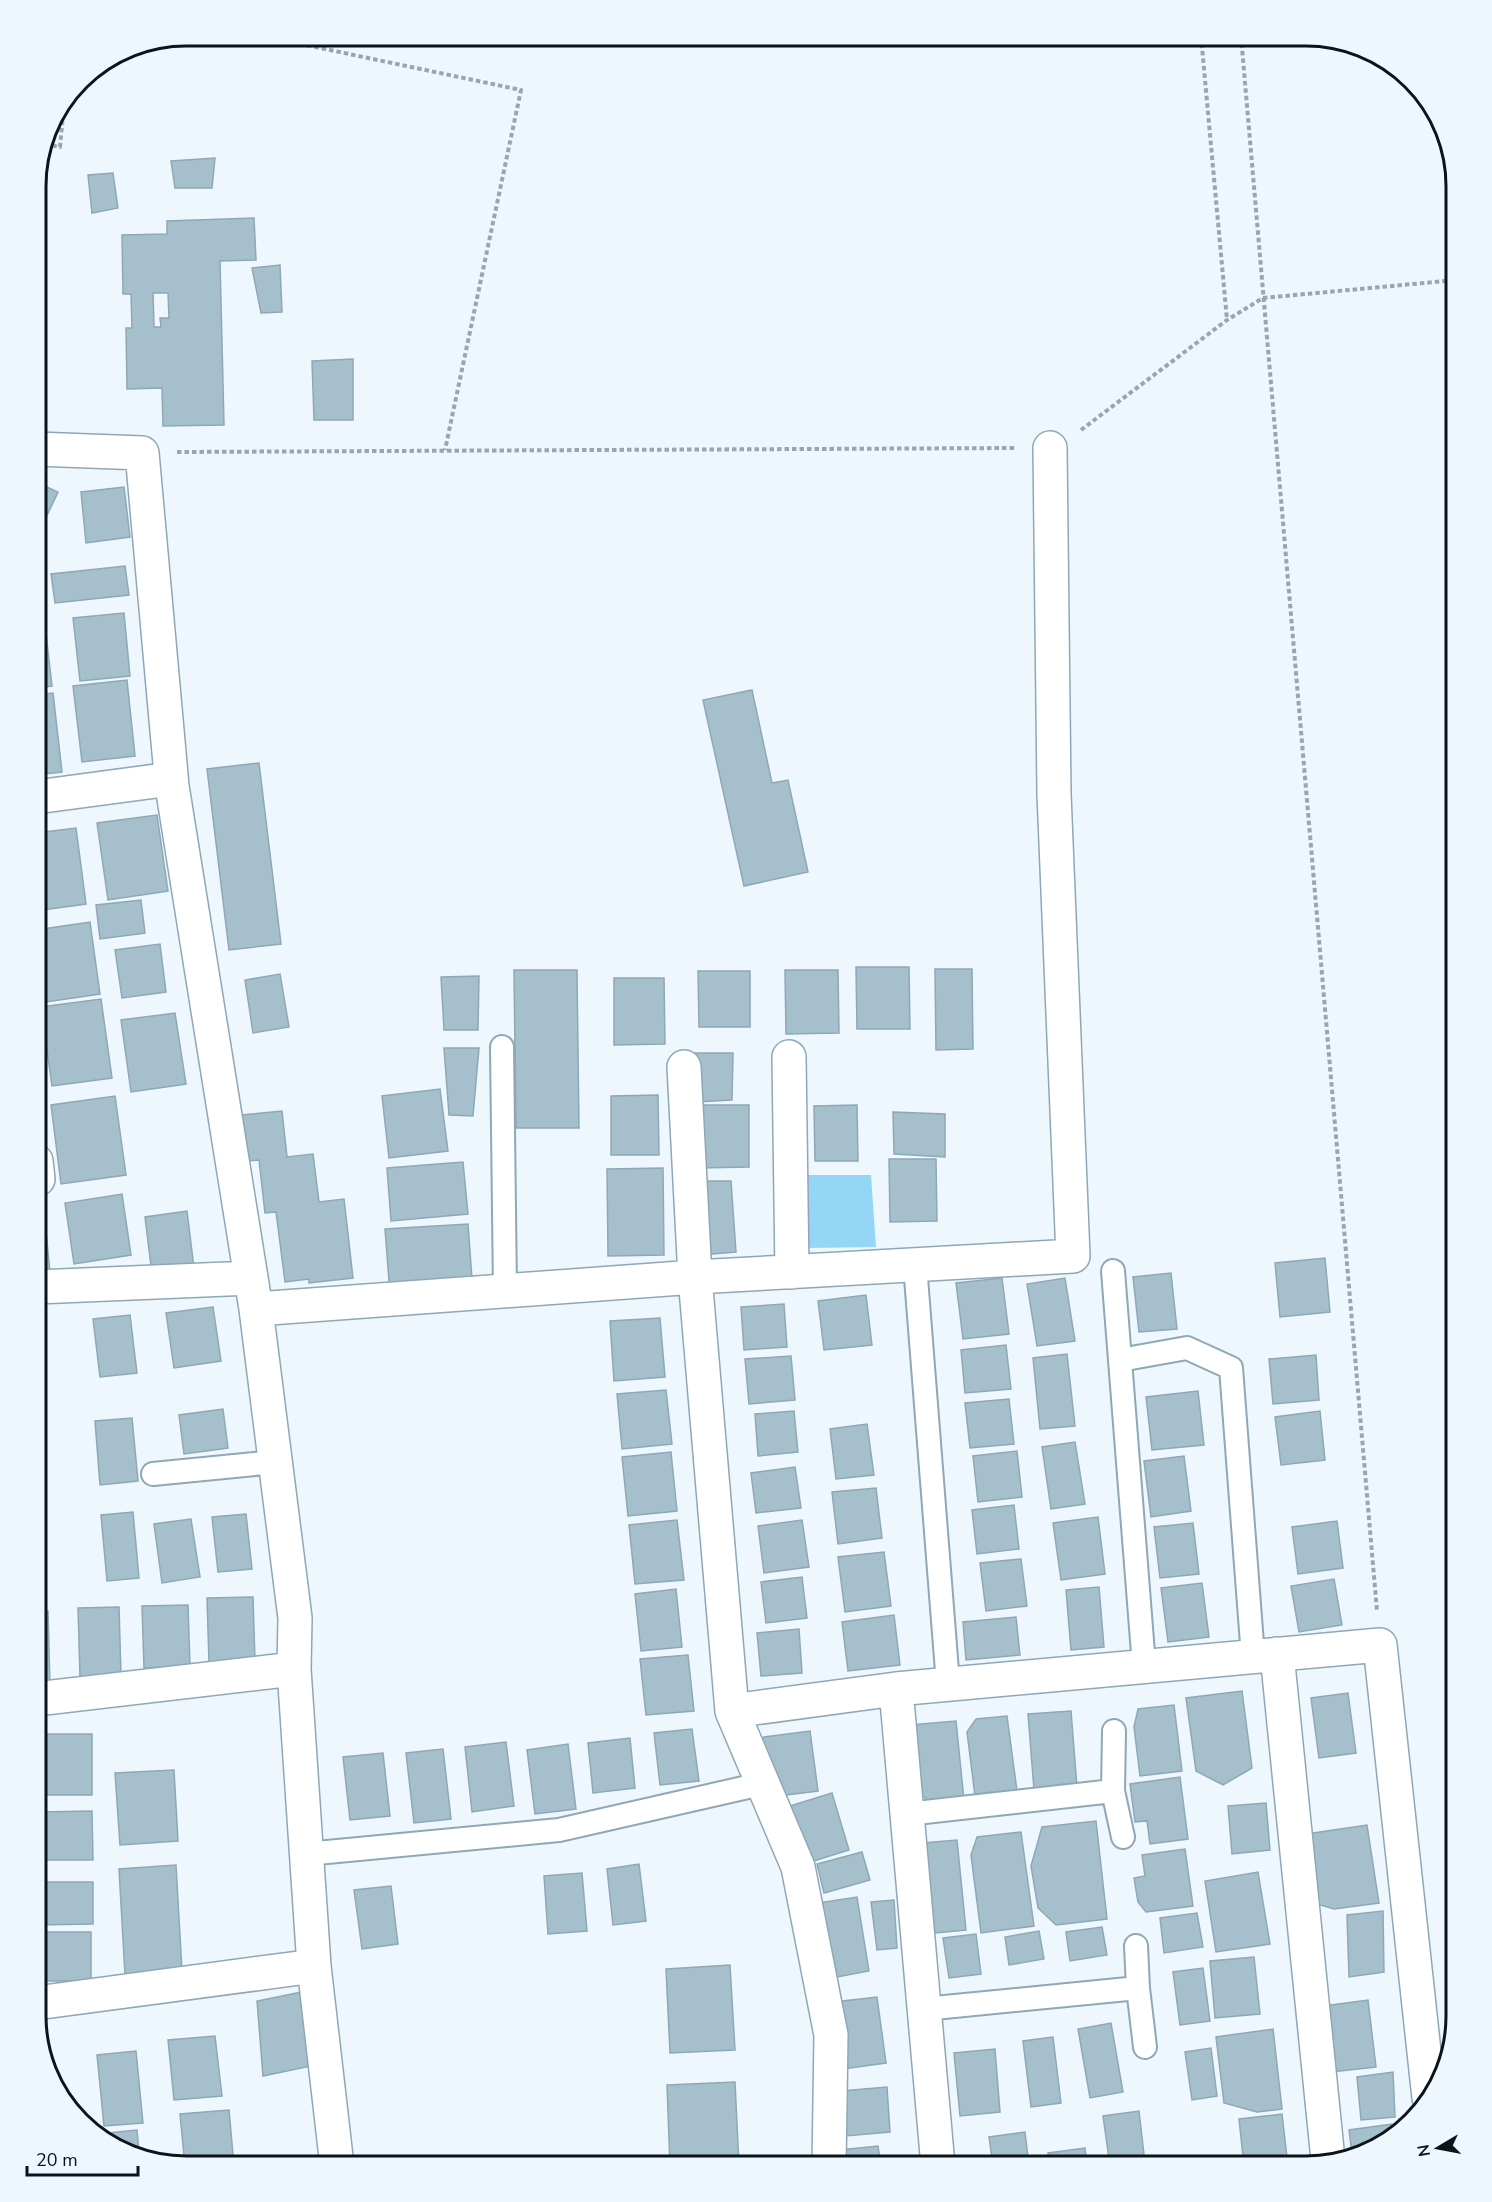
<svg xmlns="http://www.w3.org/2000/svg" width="1492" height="2202" font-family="'Nunito Sans',sans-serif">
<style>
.green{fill:#95d5f5}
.building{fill:#a5bfcd;stroke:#8ea8b5;stroke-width:1.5;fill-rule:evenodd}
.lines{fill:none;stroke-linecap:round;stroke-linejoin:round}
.lane-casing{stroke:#8ea8b6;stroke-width:26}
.street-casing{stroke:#8ea8b6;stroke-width:36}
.path{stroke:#9ba5ab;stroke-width:4;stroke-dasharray:4.5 3;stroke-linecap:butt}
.lane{stroke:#fff;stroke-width:22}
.street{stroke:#fff;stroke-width:33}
.rim{fill:none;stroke:#0a1419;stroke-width:3}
</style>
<rect width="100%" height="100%" fill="#edf7fd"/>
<path class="green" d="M806 1175H871L876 1247 807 1248Z"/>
<path class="building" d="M215 158 212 188H175L171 161Z
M113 173 118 208 92 213 88 175Z
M254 218 256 260 220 261 224 425 163 426 162 388 127 389 126 328H132L131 294H123L122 235 167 234V221ZM153 293H168L169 318H160L161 327H154Z
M280 265 282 312 261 313 252 268Z
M353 359V420H314L312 361Z
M36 482 58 492 36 539Z
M124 487 130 537 86 543 81 492Z
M125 566 129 595 55 603 51 574Z
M124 613 130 676 80 681 73 618Z
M44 616 52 686 36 688V617Z
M127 680 135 756 82 762 73 686Z
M752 690 772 783 788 780 808 872 744 886 703 700Z
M53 693 62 772 36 775V695Z
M259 763 281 944 229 950 207 769Z
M157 815 168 891 108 900 97 823Z
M76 828 86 904 36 911V833Z
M141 900 145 933 100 939 96 905Z
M90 922 100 994 46 1002 36 930Z
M160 944 166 992 122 998 115 950Z
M856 967H909L910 1029H857Z
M935 969H972L973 1049 936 1050Z
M514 970H577L579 1128H516Z
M785 970H838L839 1033 786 1034Z
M698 971H750V1027H699Z
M280 974 289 1027 253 1033 245 980Z
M479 976 478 1030H444L441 977Z
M614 978H664L665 1044 614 1045Z
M101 999 112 1078 52 1086 41 1007Z
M175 1013 186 1084 131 1092 121 1020Z
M444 1048H479L473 1116 449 1115Z
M694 1053H733L732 1100 696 1102Z
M440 1089 448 1151 389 1158 382 1096Z
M658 1095 659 1155H611V1096Z
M115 1096 126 1175 61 1184 51 1105Z
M700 1105H749V1167L700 1168Z
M857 1105 858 1161H815L814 1106Z
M282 1111 287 1157 313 1154 319 1202 344 1199 353 1278 309 1283V1279L285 1282 276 1212 265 1213 259 1160 248 1161 242 1115Z
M893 1112 945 1114V1157L894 1154Z
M889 1159H936L937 1221 890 1222Z
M463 1162 468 1214 391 1221 387 1168Z
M663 1168 664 1255 608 1256 607 1169Z
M696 1181H731L736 1252 701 1255Z
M122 1194 131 1255 74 1264 65 1203Z
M36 1211H44L50 1272 36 1273Z
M187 1211 194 1268 152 1274 145 1217Z
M468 1224 472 1279 401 1289 389 1281 385 1229Z
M1325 1258 1330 1312 1280 1317 1275 1263Z
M1171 1273 1177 1329 1139 1332 1133 1277Z
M1002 1278 1009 1334 963 1339 956 1283Z
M1065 1278 1075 1341 1037 1346 1027 1284Z
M866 1295 872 1345 824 1350 818 1301Z
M784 1304 787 1347 744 1350 741 1307Z
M213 1307 221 1361 174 1368 166 1313Z
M130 1315 137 1373 100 1377 93 1319Z
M660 1318 665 1377 614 1381 610 1321Z
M1006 1345 1011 1389 965 1393 961 1350Z
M1067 1354 1075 1426 1040 1429 1033 1358Z
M1316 1355 1319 1400 1273 1404 1269 1359Z
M791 1356 795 1400 749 1404 745 1359Z
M666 1390 672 1444 622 1449 617 1394Z
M1198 1391 1204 1445 1152 1450 1146 1397Z
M1009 1399 1014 1444 970 1448 965 1403Z
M223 1409 228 1448 184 1454 179 1415Z
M794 1411 798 1452 758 1456 755 1414Z
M1320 1411 1325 1460 1281 1465 1275 1417Z
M132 1418 138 1481 100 1485 95 1421Z
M867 1424 874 1475 836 1479 830 1429Z
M1075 1442 1085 1504 1051 1509 1042 1447Z
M1017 1451 1022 1497 978 1502 973 1456Z
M671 1452 677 1511 628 1516 622 1457Z
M1184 1456 1191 1511 1151 1517 1144 1461Z
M795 1467 801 1508 756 1513 751 1473Z
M876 1488 882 1538 838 1544 832 1492Z
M1014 1505 1019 1549 977 1554 972 1510Z
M133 1512 139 1578 107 1581 101 1515Z
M246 1514 252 1569 218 1572 212 1517Z
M1098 1517 1105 1574 1061 1580 1053 1523Z
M191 1519 200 1577 162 1583 154 1524Z
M677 1520 684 1580 635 1584 629 1525Z
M802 1520 809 1567 764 1573 758 1526Z
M1337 1521 1343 1568 1298 1574 1292 1527Z
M1193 1523 1199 1574 1160 1578 1154 1527Z
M884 1552 891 1606 845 1612 838 1557Z
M1021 1559 1027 1606 986 1611 980 1563Z
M802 1577 807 1618 766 1623 761 1582Z
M1334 1579 1342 1625 1299 1632 1291 1586Z
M1202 1583 1209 1637 1168 1642 1161 1588Z
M1099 1587 1104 1647 1071 1650 1066 1590Z
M676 1589 682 1647 641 1651 635 1594Z
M253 1597 255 1661 209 1662 207 1598Z
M188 1605 190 1666 144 1668 142 1606Z
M119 1607 121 1675 80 1676 78 1608Z
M36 1611H48L50 1685 36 1686Z
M894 1615 900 1665 848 1671 842 1622Z
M1016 1617 1020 1655 966 1660 963 1622Z
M799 1629 802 1673 761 1676 757 1633Z
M688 1655 694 1711 646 1715 640 1659Z
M1242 1691 1252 1768 1223 1785 1196 1771 1186 1698Z
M1348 1693 1356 1753 1319 1758 1311 1698Z
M1174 1705 1182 1771 1140 1776 1134 1727 1138 1709Z
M1071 1711 1077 1787 1034 1790 1028 1714Z
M1007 1716 1017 1791 975 1796 967 1732 976 1719Z
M956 1721 964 1800 931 1802 912 1788 910 1725Z
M692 1729 699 1781 660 1785 654 1733Z
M810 1731 818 1791 778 1796 754 1747 764 1737Z
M36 1734H92V1795H36Z
M630 1738 635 1788 593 1793 588 1743Z
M506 1742 514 1806 472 1812 465 1747Z
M568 1744 576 1809 535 1814 527 1750Z
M443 1749 451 1819 414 1823 406 1753Z
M383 1753 390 1816 350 1820 343 1757Z
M174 1770 178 1841 120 1845 115 1773Z
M1180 1777 1188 1839 1150 1844 1147 1821 1135 1822 1130 1784Z
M832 1793 849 1850 807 1863 790 1806Z
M1266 1803 1270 1850 1232 1854 1228 1806Z
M92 1811 93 1860H36V1812Z
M1096 1821 1107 1919 1056 1925 1038 1908 1031 1866 1042 1827Z
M1367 1825 1379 1903 1334 1909 1310 1902 1300 1835Z
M1021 1832 1034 1926 981 1933 971 1855 977 1837Z
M957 1840 966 1930 925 1934 923 1843Z
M1185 1849 1193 1906 1146 1912 1138 1902 1134 1878 1145 1876 1142 1855Z
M862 1852 870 1880 824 1893 817 1864Z
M639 1864 646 1921 613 1925 607 1869Z
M176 1865 182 1971 125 1975 119 1869Z
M1258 1872 1270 1944 1216 1952 1205 1881Z
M582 1873 587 1931 548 1934 544 1876Z
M36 1882H93V1924L36 1925Z
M391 1886 398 1944 362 1949 354 1890Z
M857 1897 869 1971 832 1978 811 1904Z
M894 1900 897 1948 877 1950 871 1902Z
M1383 1911 1384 1972 1349 1977 1347 1915Z
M1197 1913 1203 1947 1164 1953 1160 1918Z
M1102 1927 1107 1955 1070 1961 1066 1932Z
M1039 1931 1044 1959 1009 1965 1005 1937Z
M36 1932H91V1981H36Z
M976 1934 981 1974 949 1978 943 1938Z
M1254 1957 1260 2014 1215 2018 1210 1961Z
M730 1965 735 2050 670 2053 666 1969Z
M1203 1968 1210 2021 1180 2025 1173 1972Z
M302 1992 311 2066 263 2076 257 2001Z
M877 1997 886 2063 843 2069 834 2002Z
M1368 2000 1376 2067 1331 2072 1324 2006Z
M1111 2023 1123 2092 1090 2098 1078 2029Z
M1273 2029 1282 2109 1257 2112 1224 2103 1216 2037Z
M215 2036 222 2096 174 2100 168 2040Z
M1053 2037 1061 2103 1031 2107 1023 2041Z
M1211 2048 1217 2096 1192 2100 1185 2052Z
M995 2049 1000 2112 960 2116 954 2053Z
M136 2051 143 2123 104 2126 97 2055Z
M1393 2072 1395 2117 1361 2120 1357 2077Z
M735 2082 739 2166H670L667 2085Z
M887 2087 890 2132 845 2136 841 2091Z
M229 2110 234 2166H185L180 2114Z
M1139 2111 1145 2163 1110 2166 1103 2116Z
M1282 2114 1288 2166H1244L1239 2119Z
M1392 2124 1394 2133 1380 2146 1352 2154 1349 2130Z
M137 2130 139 2153 103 2141 96 2134Z
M1025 2132 1029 2166H993L989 2137Z
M878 2146 881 2166H842L840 2150Z
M1085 2148 1087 2166H1049L1048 2153Z"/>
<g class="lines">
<g class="lane-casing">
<path id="lane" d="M502 1047 505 1291
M915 1265 948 1684
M1113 1271 1144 1666
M1120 1360 1187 1348 1231 1368 1253 1657
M153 1474 275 1462
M1114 1731 1113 1791 1123 1837
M907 1814 1113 1791
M306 1854 559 1830 761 1784
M1136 1946 1138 1988 1145 2047
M924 2009 1138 1988"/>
</g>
<g class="street-casing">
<path id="street" d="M36 449 142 453 172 786 256 1309 295 1618 294 1669 314 1966 337 2166
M36 797 171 779
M789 1057 792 1272
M684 1067 695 1277 732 1711 798 1867 831 2035 829 2166
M36 1179H38L36 1161
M36 1287 251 1278
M256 1309 695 1277 1073 1256 1054 794 1050 448
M1277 1654 1328 2160
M896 1689 1380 1645 1429 2098
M36 1699 294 1669
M732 1711 896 1689 938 2166
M36 2003 314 1966"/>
</g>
<path class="path" d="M263 36 521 90 445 450
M1201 36 1227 320
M1241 36 1377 1611
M45 144 60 147 64 103
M1081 430 1227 320 1263 298 1456 280
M177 452 1015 448"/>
<use href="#lane" class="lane"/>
<use href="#street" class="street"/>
</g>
<path d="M0 0H1492V2202H0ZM186 46H1306A140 140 0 0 1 1446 186V2016A140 140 0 0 1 1306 2156H186A140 140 0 0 1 46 2016V186A140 140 0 0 1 186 46Z" fill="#edf7fd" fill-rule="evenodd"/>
<path class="rim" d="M186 46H1306A140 140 0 0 1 1446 186V2016A140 140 0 0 1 1306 2156H186A140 140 0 0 1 46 2016V186A140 140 0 0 1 186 46Z"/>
<g transform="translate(1438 2148) rotate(260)" stroke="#edf7fd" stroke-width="4.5" paint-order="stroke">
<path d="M0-4.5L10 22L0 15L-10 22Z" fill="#0a1419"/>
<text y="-9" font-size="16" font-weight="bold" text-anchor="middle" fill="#0a1419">N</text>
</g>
<path d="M27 2166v9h111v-9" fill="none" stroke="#0a1419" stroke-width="3"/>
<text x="36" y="2166" font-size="18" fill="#0a1419" stroke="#edf7fd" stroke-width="4.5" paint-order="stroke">20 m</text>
</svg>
